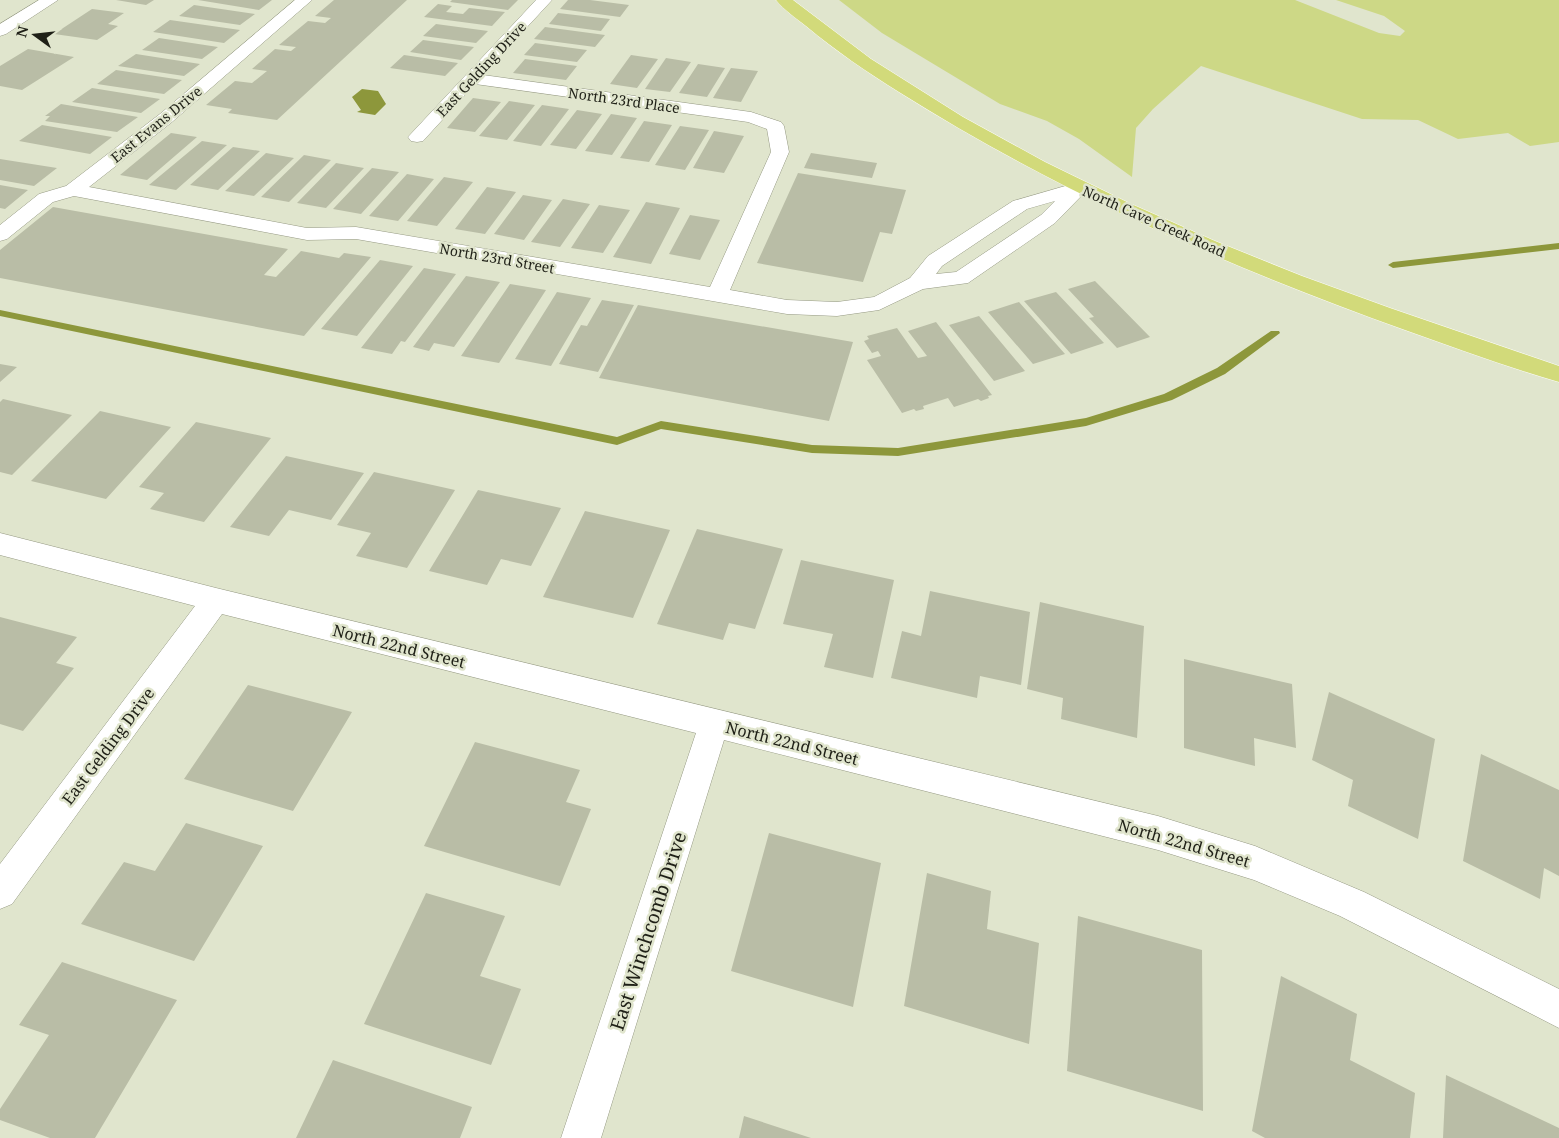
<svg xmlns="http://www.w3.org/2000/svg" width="1559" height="1138" font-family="'Noto Serif',serif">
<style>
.green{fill:#cdd886}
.water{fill:#8d973b}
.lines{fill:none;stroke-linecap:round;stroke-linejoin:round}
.stream{fill:#8d973b;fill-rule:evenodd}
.building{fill:#b9bda6}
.street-casing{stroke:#959983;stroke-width:1}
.primary-casing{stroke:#fff;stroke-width:1}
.street{fill:#fff;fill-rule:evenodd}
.primary{fill:#d2da7a;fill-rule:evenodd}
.labels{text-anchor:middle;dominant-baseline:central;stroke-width:5;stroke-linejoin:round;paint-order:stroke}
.far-street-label{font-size:14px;fill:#1f2017;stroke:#e0e5cd}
.street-label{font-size:16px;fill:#1f2017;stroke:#e0e5cd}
.near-street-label{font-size:19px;fill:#1f2017;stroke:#e0e5cd}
</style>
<rect width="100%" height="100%" fill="#e0e5cd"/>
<path class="green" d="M839 0H1295L1379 33 1400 36 1405 31 1384 16 1336 0H1559V142L1530 146 1508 133 1458 139 1418 120 1362 119 1201 66 1153 109 1136 128 1132 177 1079 139 1047 121 1000 104 882 33Z"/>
<path class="water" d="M362 89 378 91 386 104 375 115 357 112 361 110 352 97Z"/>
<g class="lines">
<path class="stream" d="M1559 243V249L1393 268 1388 265 1393 262Z
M0 310 617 437 661 421 812 445 898 448 1086 418 1164 394 1217 368 1271 331H1279L1280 333 1225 374 1172 400 1086 426 898 456 812 453 661 429 617 445 0 316Z"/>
</g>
<path class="building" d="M116 0H154L146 5Z
M198 0H272L259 10Z
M334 0H407L277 120 228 113 232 109 206 105 235 81 252 83 267 71 252 69 275 49 291 51 296 47 279 45 308 21 325 23 331 18 315 16Z
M452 0H518L508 10 450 2Z
M568 0H590L629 5 620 17 560 9Z
M438 4 452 6 446 12 463 14 469 8 505 12 492 26 424 17Z
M194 5 255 14 240 25 179 16Z
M92 9 124 13 108 24 118 26 97 40 54 34Z
M558 13 610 19 601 31 549 24Z
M170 20 240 30 224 43 153 32Z
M436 24 488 31 476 43 423 36Z
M545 27 605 35 595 47 534 39Z
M159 38 218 47 202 59 142 50Z
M423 40 474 47 461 60 410 52Z
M535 43 587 50 577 62 524 55Z
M28 49 74 57 22 90 0 86V66Z
M136 54 200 64 184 76 118 66Z
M404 55 458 63 445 76 390 68Z
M631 55 658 59 637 88 610 84Z
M666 58 691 62 670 92 645 89Z
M525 59 577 66 566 80 513 73Z
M698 64 725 68 707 97 679 93Z
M731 68 758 71 741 102 713 98Z
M116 70 182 80 164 94 97 84Z
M92 88 160 99 141 113 72 102Z
M473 98 501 102 475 132 447 128Z
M509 101 535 105 507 140 479 136Z
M61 104 138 117 117 132 45 121 50 116H45Z
M542 105 569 109 541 146 513 141Z
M577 110 602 114 576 149 550 145Z
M611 114 637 118 612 155 585 151Z
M644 121 672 125 649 162 620 158Z
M42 125 112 137 90 154 19 141Z
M680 126 709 130 685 170 655 165Z
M714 131 744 136 724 173 693 168Z
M171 133 197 137 147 180 120 175Z
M202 141 227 145 176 190 149 185Z
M233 147 260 151 218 190 190 185Z
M266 153 294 158 254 196 225 191Z
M811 153 877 163 872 178 804 168Z
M304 155 331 160 289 202 261 197Z
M0 159 57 168 34 186 0 180Z
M336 163 364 168 326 208 297 203Z
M372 168 399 172 361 214 333 209Z
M798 173 906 190 892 234 880 232 863 282 757 263Z
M407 174 434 179 398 221 369 216Z
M444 177 473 182 437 226 407 221Z
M0 185 28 190 5 209 0 208Z
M487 187 516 192 485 234 455 229Z
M523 195 552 200 524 240 494 234Z
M563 199 590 204 560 247 531 242Z
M646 202 680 208 651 264 613 257Z
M599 205 630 210 603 253 571 248Z
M53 207 288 249 264 275 276 277 301 251 339 258 344 253 371 257 304 336 0 278V250Z
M690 215 720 220 700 260 669 254Z
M380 260 413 266 357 336 321 329Z
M424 268 456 274 405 342 401 341 392 354 361 348Z
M466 276 500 282 454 347 434 343 429 351 413 347Z
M1095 281 1150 337 1117 348 1089 318 1094 317 1068 289Z
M510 284 546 290 499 363 461 356Z
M557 292 591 298 551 366 515 359Z
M1056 292 1104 343 1071 354 1024 301Z
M602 300 634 305 598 372 559 364 581 325 587 326Z
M1019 302 1065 354 1033 364 988 312Z
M638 305 853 342 829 421 599 378Z
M979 316 1025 371 994 381 949 325Z
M936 322 992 395 988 396 989 398 981 401 978 399 954 407 948 398 923 406 924 409 916 411 914 409 902 413 867 360 881 356 878 351 872 353 864 341 869 339 867 336 897 328 918 358 927 356 908 331Z
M0 364 17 367 0 382Z
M3 399 72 415 12 475 0 472V402Z
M100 411 171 427 106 499 31 481Z
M196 422 271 438 204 522 150 509 164 493 139 487Z
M286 456 364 473 331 520 289 510 269 536 230 527Z
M374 472 455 490 407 568 356 556 371 533 337 525Z
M478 490 561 508 531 566 501 559 487 585 429 571Z
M585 511 670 530 633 618 543 597Z
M697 529 783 549 755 629 729 623 723 640 657 624Z
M801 560 894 580 873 678 824 667 833 634 783 624Z
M930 591 1030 612 1021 685 980 676 977 698 891 678 902 631 921 636Z
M1040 602 1144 626 1137 738 1061 719 1063 698 1027 689Z
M0 617 77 637 56 663 74 668 23 731 0 724Z
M1184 659 1292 684 1296 748 1254 738 1255 766 1184 748Z
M248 685 352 712 293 811 184 779Z
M1329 692 1435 739 1418 839 1348 806 1353 780 1312 760Z
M475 742 580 770 566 802 591 809 560 886 424 846Z
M1481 754 1559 790V876L1544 868 1540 899 1463 861Z
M186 823 263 846 194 961 81 924 124 862 155 871Z
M769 833 881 863 853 1007 731 971Z
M927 873 991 891 987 929 1039 943 1029 1044 904 1006Z
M426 893 505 916 480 976 521 989 491 1065 364 1024Z
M1078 916 1202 950 1203 1111 1067 1071Z
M62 962 177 1000 95 1138H50L0 1120V1109L49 1035 19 1025Z
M1281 976 1357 1014 1350 1060 1415 1093 1410 1138H1265L1252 1131Z
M333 1060 472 1107 460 1138H296Z
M1446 1075 1559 1128V1138H1443Z
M744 1116 811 1138H739Z"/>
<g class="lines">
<g class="street-casing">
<path id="street" d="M39 0H58L6 34 0 36V24Z
M295 0H312L172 122 89 187 307 228 356 227 710 287 771 152 767 129 748 122 475 84 423 141 417 142 411 141 408 137 536 0H552L483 75 751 112 781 122 784 126 789 152 730 290 787 300 837 302 874 297 910 278 928 256 1013 201 1079 182 1086 184 1089 188 1055 223 968 283 923 289 879 310 837 316 787 314 356 239 307 240 74 196 53 202 7 239 0 241V225L39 194 66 186 160 114ZM1055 201 1041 215 956 272 936 274 942 266 1027 209Z
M0 533 216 588 1158 816 1255 846 1364 892 1559 989V1028L1340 916 1254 880 1158 850 724 740 601 1138H561L696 733 222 614 12 904 0 909V864L195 606 0 555Z"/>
</g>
<g class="primary-casing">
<path id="primary" d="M776 0H793L871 59 963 117 1045 162 1129 203 1215 241 1302 276 1390 308 1559 366V382C1507 367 1456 348 1405 330 1229 267 1058 192 899 92 867 72 836 51 806 26 796 18 784 10 776 0Z"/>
</g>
<use href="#street" class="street"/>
<use href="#primary" class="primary"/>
</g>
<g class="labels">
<g class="far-street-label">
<text transform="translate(481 69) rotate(-47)">East Gelding Drive</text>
<text transform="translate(624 100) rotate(8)">North 23rd Place</text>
<text transform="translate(156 124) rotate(-39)">East Evans Drive</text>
<text transform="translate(1154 221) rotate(24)">North Cave Creek Road</text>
<text transform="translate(497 258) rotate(10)">North 23rd Street</text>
</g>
<g class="street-label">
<text transform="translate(399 646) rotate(14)">North 22nd Street</text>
<text transform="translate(792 743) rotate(14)">North 22nd Street</text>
<text transform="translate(108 746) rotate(-53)">East Gelding Drive</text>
<text transform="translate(1184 843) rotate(16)">North 22nd Street</text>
</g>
<g class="near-street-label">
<text transform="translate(648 931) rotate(-72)">East Winchcomb Drive</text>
</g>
</g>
<g transform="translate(35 35) rotate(285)" stroke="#e0e5cd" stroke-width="4" paint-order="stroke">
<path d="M0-4L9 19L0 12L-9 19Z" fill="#1f2017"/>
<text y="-8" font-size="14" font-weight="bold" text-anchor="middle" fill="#1f2017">N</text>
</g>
</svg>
